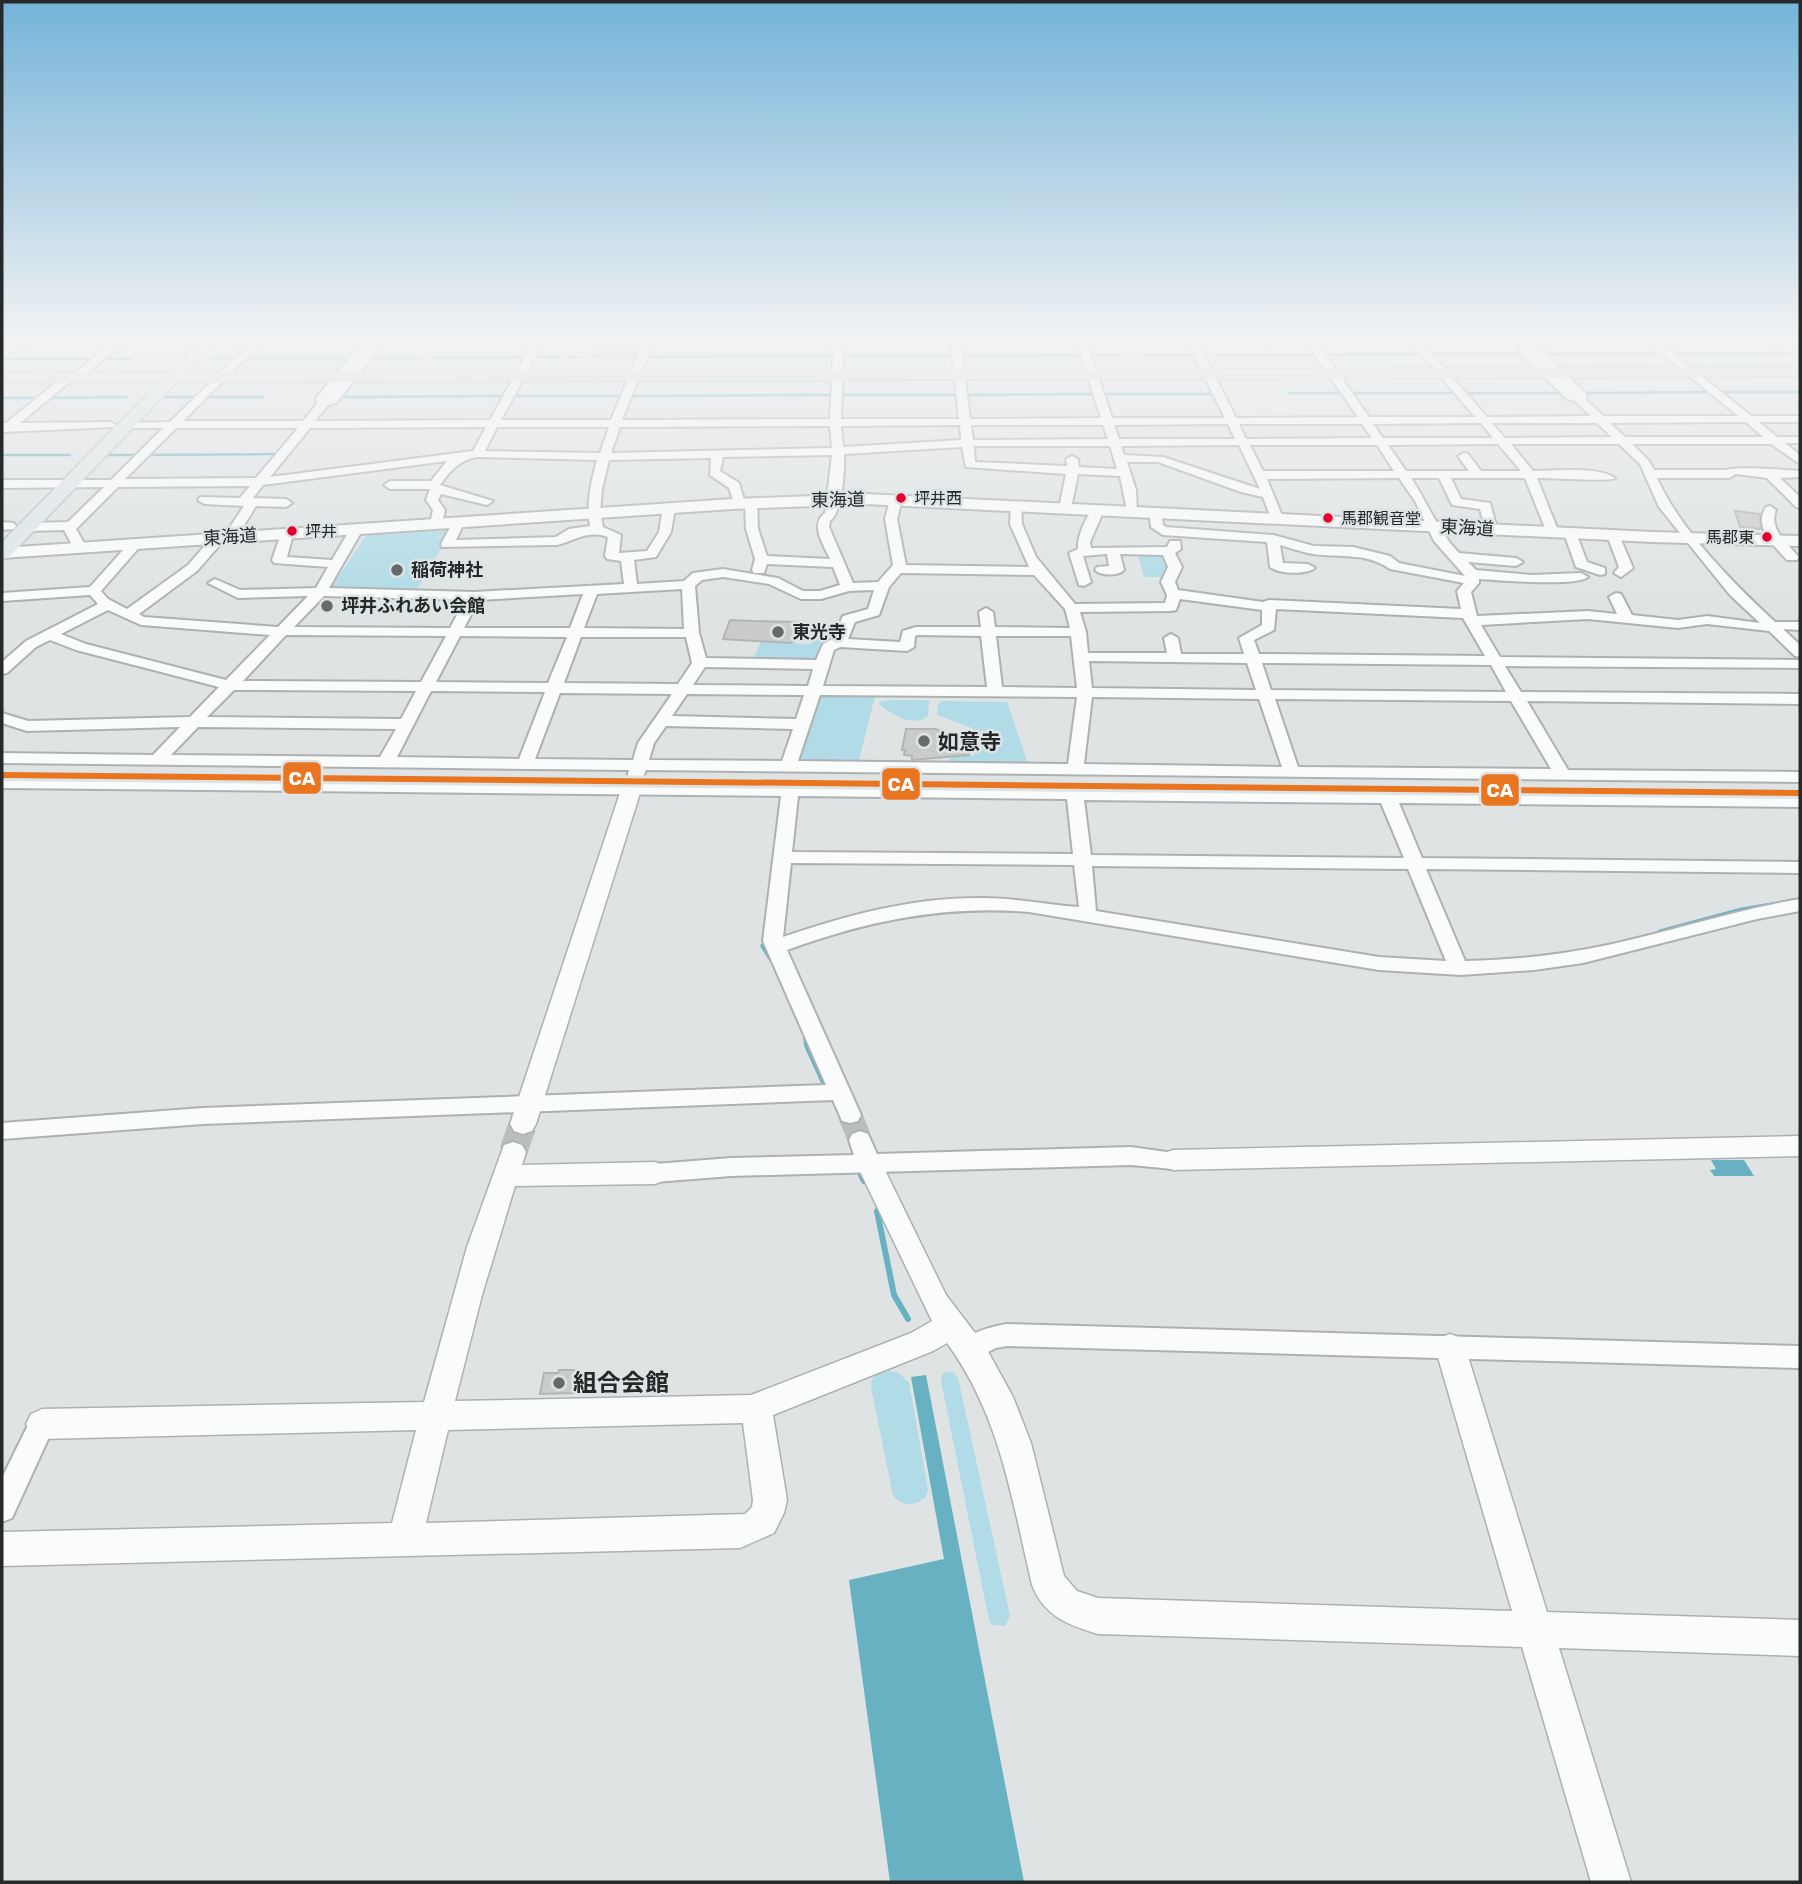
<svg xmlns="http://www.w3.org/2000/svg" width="1802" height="1884" font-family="Rubik,'Noto Sans JP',sans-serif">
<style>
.green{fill:#b0dbe7}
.water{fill:#67b1c2}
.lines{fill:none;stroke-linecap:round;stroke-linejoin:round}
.stream-far2{stroke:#67b1c2;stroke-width:2.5}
.stream-far1{stroke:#67b1c2;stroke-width:5}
.stream{stroke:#67b1c2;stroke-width:6}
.building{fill:#cacccb;stroke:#b3b5b4;stroke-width:2}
.minor-tunnel{stroke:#babebf;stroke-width:24;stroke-dasharray:24 11;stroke-linecap:butt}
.tertiary-tunnel{stroke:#babebf;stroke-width:28;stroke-dasharray:28 14;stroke-linecap:butt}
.minor-casing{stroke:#aeb1b1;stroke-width:4}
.tertiary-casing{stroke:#aeb1b1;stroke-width:3}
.secondary-casing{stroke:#aeb1b1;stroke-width:4}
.primary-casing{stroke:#bcbebe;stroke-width:3}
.trunk-casing{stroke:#bcbebe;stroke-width:3}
.minor{fill:#fafbfb;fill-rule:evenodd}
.tertiary{fill:#fafbfb;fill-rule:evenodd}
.secondary{fill:#fafbfb;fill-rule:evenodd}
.primary{fill:#dde6e7;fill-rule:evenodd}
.trunk{fill:#d4dee0;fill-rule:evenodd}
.rail-1-casing{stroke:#dde4e6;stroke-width:6}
.rail-1{fill:#ea7521;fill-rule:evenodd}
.bus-dot{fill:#e4002b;stroke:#dde4e6;stroke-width:2.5}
.poi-dot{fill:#676a6a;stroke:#dde4e6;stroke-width:2.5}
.labels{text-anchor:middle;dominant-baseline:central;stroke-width:5;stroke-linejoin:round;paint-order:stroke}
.far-bus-label{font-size:16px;fill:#262929;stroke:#dde4e6;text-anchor:start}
.far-street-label{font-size:18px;fill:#262929;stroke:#dde4e6}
.far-poi-label{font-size:18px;font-weight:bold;fill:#262929;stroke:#dde4e6;text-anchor:start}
.poi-label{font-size:21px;font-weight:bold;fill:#262929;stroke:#dde4e6;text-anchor:start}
.near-poi-label{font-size:24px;font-weight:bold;fill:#262929;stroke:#dde4e6;text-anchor:start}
.line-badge{stroke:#dde4e6;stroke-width:2.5}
.badge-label{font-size:19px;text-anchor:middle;font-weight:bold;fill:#fff}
</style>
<rect width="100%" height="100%" fill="#dfe3e4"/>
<path class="green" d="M448 526 453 529 416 591 330 589 368 533Z
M1137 552 1163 553 1171 567 1167 577H1144Z
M827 623 838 625C838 637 830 641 820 645L813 662H752L761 642 810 644Z
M821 696H875L858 764 797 763 817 697Z
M889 700H929L928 716C913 728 892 715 879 704L880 702Z
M942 701 1007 702 1028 764H951L948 762 951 757 974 755 977 750 972 728 937 715 938 705Z
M888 1371 898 1372 909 1383 928 1489 926 1497C915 1506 904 1507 893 1496L871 1387C872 1375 877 1373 888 1371Z
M947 1372H953L958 1378 1010 1616 1005 1626 992 1625 989 1620 941 1381 942 1374Z"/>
<path class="water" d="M1711 1160H1744L1754 1176H1714L1710 1170 1716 1169Z
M926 1375 1024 1882H890L849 1580 944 1559 911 1377Z"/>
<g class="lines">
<path class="stream-far2" d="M1430 354H1523
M1542 354H1665
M1670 354 1795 353
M1089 355H1119
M1144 355H1196
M1212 355H1317
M1323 355 1424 354
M842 356H955
M960 356 1083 355
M533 357H561
M569 357H581
M589 357H613
M620 357H638
M646 357 834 356
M212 358H237
M244 358H351
M370 358H420
M433 358 527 357
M2 359H97
M101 359H131
M1718 392H1800
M1290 393H1342
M1349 393H1457
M1464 393H1562
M1583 393 1712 392
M1102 394H1216
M840 395H959
M964 395 1094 394
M511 396H624
M631 396 830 395
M163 397H198
M205 397H263
M339 397 506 396
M2 398H41
M47 398 127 397
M2 455H70
M108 455H140
M146 455 278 454"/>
<path class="stream-far1" d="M1660 932 1742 910 1800 900
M765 945 763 946 773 962"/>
<path class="stream" d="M806 1034 807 1045 827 1089
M860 1173 864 1181
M877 1211 894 1295 908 1319"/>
</g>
<path class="building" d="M603 340H641L635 356H596Z
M1735 511 1760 514 1761 529 1740 527Z
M730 620 752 621 800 622 795 641 790 643 723 639Z
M906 729H935L946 732 945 737 966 736 969 755 912 760V756L904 755 905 750H902Z
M559 1370H578L574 1393 540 1394 544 1373H558Z"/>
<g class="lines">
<path class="minor-tunnel" d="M850 1115 860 1140"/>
<path class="tertiary-tunnel" d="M513 1152 523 1124"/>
<g class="minor-casing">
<path id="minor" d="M21 337H33L2 359V351Z
M119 337H130L79 380H72L20 423 110 422 116 425 114 427 2 432V423H6L64 376H71Z
M256 337H267L183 421H303L317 404 316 398 355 351 363 349 373 337H383L373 350 376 353 337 402 327 406 315 421 490 420 536 337H546L501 420H611L645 337H655L622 420 830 419 834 337H844L841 419H959L950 337H960L970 419 1101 418 1075 337H1085L1112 418H1225L1185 337H1195L1236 418 1358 417 1303 337H1313L1369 417H1475L1407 337H1417L1487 417 1591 416 1575 401 1567 399 1519 352V348L1526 344 1538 347 1587 395 1586 400 1603 416H1738L1642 337H1653L1751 416H1800V422H1759L1777 437H1800V443H1785L1800 455V464L1771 444H1632L1649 461 1654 470H1726C1732 466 1787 470 1800 471V477L1780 478 1800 497V508L1796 507 1767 478 1736 474 1729 478H1657C1681 531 1732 582 1775 622H1800V630L1783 629 1800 645V657L1795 656 1769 631 1707 624 1678 628 1588 619 1481 625 1500 657 1800 660V668L1505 666 1521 692 1800 694V704L1527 701 1568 770 1800 772V782L646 770 641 782 635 783 627 778 629 770 2 763V753L153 755 180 727 27 731 2 723V713L28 721 190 717 219 687 76 650 50 640 36 647 7 673 2 674V662L26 641 98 604 90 595 2 601V593L90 587 132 540 137 539 143 543 101 591 108 599 127 609 188 565 214 535 224 536 244 506 204 504 198 500 200 497 240 498 250 486 118 487 76 529 84 543 75 551 68 547 71 543 64 530 27 531 21 527 27 523 68 522 104 487 2 488V480H111L163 428H126L122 427V423L170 422ZM356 363 357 364 344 378ZM1746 422 1763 437H1625L1610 423ZM1481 423 1493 438H1383L1373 424ZM1492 423H1597L1612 437 1505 438ZM1228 424 1235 439H1119L1114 425ZM1239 424H1362L1372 438 1246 439ZM960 425 961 440 843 447 841 426ZM971 425H1103L1108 439 973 440ZM830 426 832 448 611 453 620 427ZM486 427 473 451 270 477 310 428ZM497 427H609L600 453 485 451ZM176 428H298L256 478 125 479ZM1498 444 1521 471H1481L1468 454 1464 453 1458 456 1469 471H1406L1388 445ZM1511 444H1619L1640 464 1659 507 1730 595 1760 623 1707 616 1678 620 1632 615 1621 594 1616 593 1609 597 1617 614 1588 611 1477 616 1471 592 1479 583V579C1498 580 1576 587 1588 577L1581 573 1532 575 1476 570 1468 562 1516 566 1523 562 1516 558 1459 553C1438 532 1428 503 1411 478H1439L1452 505 1480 509 1485 529 1491 533 1497 529 1490 503 1461 499 1451 478H1525L1547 533 1553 537 1559 533 1537 478C1550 478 1610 482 1615 478 1598 466 1555 471 1533 471ZM1239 445 1260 489 1163 457 1124 455 1121 446ZM1250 445H1377L1394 471H1263ZM974 446H1110L1117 469 1079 467 1078 459 1072 456 1066 459 1067 466 975 462ZM962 447 966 467 1066 474 1059 508 1065 512 1071 508 1078 474 1120 476 1127 511 1133 515 1137 514 1136 490 1127 462H1158L1241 492 1263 497 1271 518 1277 522 1283 518 1267 479 1399 478 1415 501 1434 541 1465 576 1399 563 1390 556 1353 547 1314 546 1273 535 1166 527 1163 525 1161 512 1155 508 1149 512 1151 527 1163 535 1267 542 1270 567C1279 574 1306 575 1315 568L1308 564 1283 563 1280 545C1291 548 1302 552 1313 554 1341 558 1366 552 1390 569L1464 583 1457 591 1461 609 1269 600 1263 602 1178 590 1175 582 1182 567 1175 553 1181 549 1180 541H1170L1167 547 1091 548 1090 542 1104 510 1098 506C1087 511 1077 537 1078 549L1069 553 1079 585 1084 586 1091 582 1083 556 1107 554 1109 566 1097 567 1095 570C1101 576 1118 576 1124 570L1120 554 1163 555 1168 567 1161 582 1167 595 1165 603 1075 604 1036 557 1022 524 1021 503 1017 502 1011 506 1010 524 1029 567 906 565 897 519 902 500 896 496 890 500 885 519 893 565 878 582 853 583 829 527 830 521C842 513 845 469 844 454ZM832 455 825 513C809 525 824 545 830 559L767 556 758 529 757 503 751 499 745 503 739 483 720 471 723 457ZM477 457 597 460C591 482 586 503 590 526L569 529 556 537 456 540 464 523 458 519 454 520 441 544 442 547 557 545C577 540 587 530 608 537L605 556 607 559 621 561 624 584 474 592 329 588 363 529 357 525 352 526 332 560 287 557 293 534 287 530 281 534 272 560 274 563 328 567 316 588 240 590 215 579 208 583 238 598 308 596 278 627 144 617 139 614 197 571 225 539 235 540 256 506 286 507 292 503 286 499 253 498 263 485 447 461 431 481H390L384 485 390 489H430L426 500 433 510 430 524 436 528 442 524 445 510 438 500 441 494 487 505 493 501 440 485C450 471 459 460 477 457ZM711 458 710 475 729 488 735 506 745 503 746 529 755 559 752 570 754 573H764L767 564 833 567 840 585 820 591H803L778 578 723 569 693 573 684 581 637 584 634 560 656 557 671 532 675 508 669 504 663 508 659 532 647 551 619 553 621 535 603 527 600 512 602 489 609 460ZM901 573 1034 575 1065 609 1070 628 995 627 993 612 986 608 979 612 981 627H916L903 631 900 642 848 639 855 622 879 615 889 587ZM723 577 769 584 801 599H821L849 591 874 590 868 609 843 616C836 629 839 638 823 644L816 660 706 658 699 633 695 586 702 580ZM682 589 684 629 584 628 597 594ZM583 594 570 628H464L479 600ZM324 596 465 600 450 628 294 627ZM1180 599 1262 610V625L1239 638 1244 654H1181L1178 638 1171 634 1164 638 1167 653H1088L1086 632 1080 612 1171 611 1176 610ZM1276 609 1463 618 1485 656 1259 654 1254 640 1274 630ZM108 610 141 625 270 635 226 680 86 644 61 634ZM286 635 446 636 421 682 243 681ZM918 635 981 636 987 687 823 686 834 650 840 647 907 651 914 647 915 636ZM460 636 567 637 548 683 436 682ZM996 636H1071L1077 688 1002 687ZM581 637H686L692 663 678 684 564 683ZM1089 661 1247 663 1256 690 1092 688ZM1262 663 1491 665 1506 692 1271 690ZM705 667 813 669 808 686 693 685ZM234 690 416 691 401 719 207 717ZM431 691 545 692 519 759 397 757ZM560 693 672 694 638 743 633 760 535 759ZM687 694 804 695 796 719 672 716ZM820 695 1077 697 1068 764 798 761ZM1092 697 1259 699 1282 767 1084 764ZM1275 699 1511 701 1551 769 1298 767ZM666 726 793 729 782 761 649 760 654 743ZM198 727 396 729 380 757 171 755Z
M1769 337H1781L1800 351V358Z
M1770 506 1776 510C1768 529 1788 544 1799 557L1797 560H1787C1774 546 1753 527 1766 507Z
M2 522 14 523 16 526 14 529 2 530Z
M1570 529 1576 533 1587 562 1605 568V574L1600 575 1576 567 1564 533Z
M1613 531 1619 535 1633 568 1621 577 1614 573 1619 567 1607 535Z
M2 778 1800 797V807L1399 803 1422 858 1800 862V873L1426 869 1465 961C1513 960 1561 955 1608 945 1672 931 1735 910 1800 899V911L1757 919 1583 963 1534 970 1461 975 1379 970 1029 912C944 905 867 921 787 950L861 1115 858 1121 850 1123 842 1121 833 1100 203 1124 2 1139V1123L203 1108 826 1085 763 941 781 796 2 788ZM798 796 1067 799 1073 854 792 852ZM1084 800 1381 803 1404 858 1091 855ZM791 863 1074 865 1079 907C1047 905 1015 898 983 898 914 897 847 915 783 937ZM1092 866 1408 869 1446 961 1379 957 1096 911Z
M860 1131 868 1134 877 1154 1131 1147 1181 1154 1184 1160 1181 1166 1173 1169 1131 1165 731 1176 655 1182 647 1179 644 1173 647 1167 655 1164 731 1158 854 1155 849 1140 852 1134Z
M1007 1324 1800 1346V1368L1007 1346 996 1348 970 1361 961 1358 957 1350C965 1333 989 1327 1007 1324Z
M42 1412 51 1415 55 1424 12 1518 2 1522V1478L33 1415Z"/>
</g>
<g class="tertiary-casing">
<path id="tertiary" d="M631 784 638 786 641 790 536 1124 532 1131 523 1134 514 1131 510 1124 621 790 624 786Z
M1800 1136V1156L1173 1170 1164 1167 1160 1160 1164 1153 1173 1150Z
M513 1142 522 1145 526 1152 522 1165 655 1162 665 1166 669 1173 665 1180 655 1184 515 1186 482 1295 455 1401 751 1395 911 1333 932 1321 856 1163 860 1156 869 1153 878 1156 946 1295 985 1346 1013 1397 1031 1443 1064 1576 1077 1591 1098 1598 1512 1611 1435 1347 1439 1338 1450 1334 1461 1338 1465 1347 1547 1612 1800 1620V1656L1559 1648 1631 1882H1591L1522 1647 1098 1634C1068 1625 1044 1616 1032 1585 1012 1500 1000 1415 947 1343L933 1351 773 1415 787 1500 784 1513 774 1533 740 1548 2 1566V1532L392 1523 416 1430 42 1439 31 1434 26 1424 31 1414 42 1409 424 1402 467 1247 504 1145ZM743 1423 753 1500 752 1507 745 1514 426 1523 448 1430Z"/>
</g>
<g class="secondary-casing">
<path id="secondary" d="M865 494 1652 532 1800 536V546L1652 542 865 504 733 509 2 558V548L733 499Z"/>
</g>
<g class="primary-casing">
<path id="primary" d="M204 337H220L9 557 2 559V542Z"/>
</g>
<g class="trunk-casing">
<path id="trunk" d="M1800 367V377L2 383V373Z"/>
</g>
<use href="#minor" class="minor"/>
<use href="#tertiary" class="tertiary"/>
<use href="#secondary" class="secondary"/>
<use href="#primary" class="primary"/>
<use href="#trunk" class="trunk"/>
<g class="rail-1-casing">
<path id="rail-1" d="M2 772 1800 790V796L2 778Z"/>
</g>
<use href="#rail-1" class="rail-1"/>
</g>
<linearGradient id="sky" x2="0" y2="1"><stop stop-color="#74b3d9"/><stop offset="0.56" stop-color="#f1f2f3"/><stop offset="1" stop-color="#f1f2f3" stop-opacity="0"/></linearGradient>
<rect width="1802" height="601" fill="url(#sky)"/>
<g class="bus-dot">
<circle cx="901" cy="498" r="6"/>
<circle cx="1328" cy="518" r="6"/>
<circle cx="292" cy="531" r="6"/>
<circle cx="1767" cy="537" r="6"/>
</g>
<g class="poi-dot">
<circle cx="397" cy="570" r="7"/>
<circle cx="327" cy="606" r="7"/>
<circle cx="778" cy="632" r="7"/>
<circle cx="924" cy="741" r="7"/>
<circle cx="559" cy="1383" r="7"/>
</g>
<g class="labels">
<g class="far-bus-label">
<text x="914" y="498">坪井西</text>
<text x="1341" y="518">馬郡観音堂</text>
<text x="305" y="531">坪井</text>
<text x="1754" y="537" text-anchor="end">馬郡東</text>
</g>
<g class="far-street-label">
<text transform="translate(838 500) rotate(-1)">東海道</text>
<text transform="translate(1467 528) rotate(3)">東海道</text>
<text transform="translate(230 537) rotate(-4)">東海道</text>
</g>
<g class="far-poi-label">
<text x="411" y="570">稲荷神社</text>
<text x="341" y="606">坪井ふれあい会館</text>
<text x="792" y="632">東光寺</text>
</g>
<g class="poi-label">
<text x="938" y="741">如意寺</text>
</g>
<g class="near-poi-label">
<text x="573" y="1383">組合会館</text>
</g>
</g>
<g class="line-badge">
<rect x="282" y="761" width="40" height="34" rx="7" fill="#ea7521"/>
<rect x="881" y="767" width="40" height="34" rx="7" fill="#ea7521"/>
<rect x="1480" y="773" width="40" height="34" rx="7" fill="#ea7521"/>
</g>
<g class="badge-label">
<text x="302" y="785">CA</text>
<text x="901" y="791">CA</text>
<text x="1500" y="797">CA</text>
</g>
<rect width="1802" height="1884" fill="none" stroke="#262929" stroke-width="7"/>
</svg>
